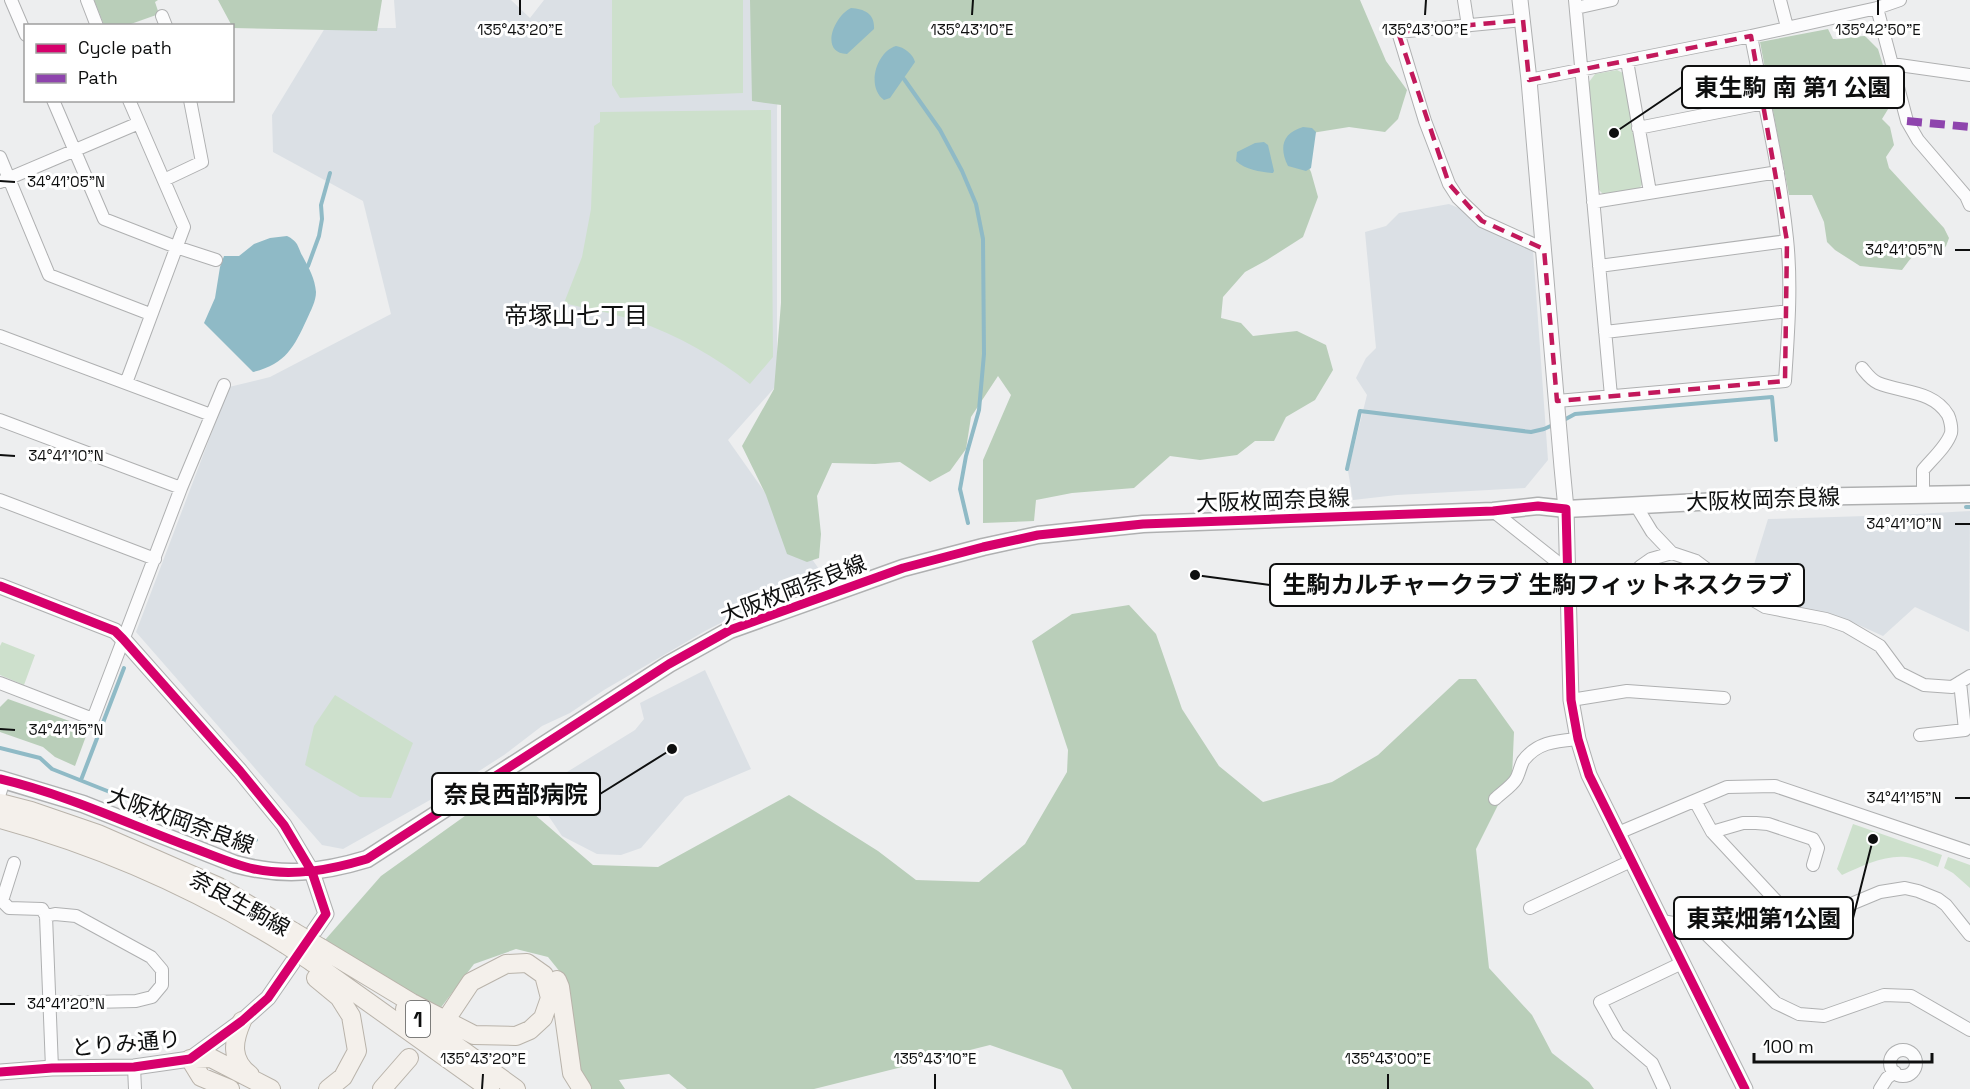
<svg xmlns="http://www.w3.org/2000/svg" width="1970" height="1089" font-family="'Space Grotesk','Noto Sans JP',sans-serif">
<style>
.built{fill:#dbe0e5}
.green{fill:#cde0cc}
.forest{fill:#b9ceb9}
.water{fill:#8fbac6}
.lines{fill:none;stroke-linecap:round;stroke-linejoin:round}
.stream{stroke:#8fbac6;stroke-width:4}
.minor-casing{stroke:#afb0b1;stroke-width:14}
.tertiary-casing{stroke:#afb0b1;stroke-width:17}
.secondary-casing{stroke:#afb0b1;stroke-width:19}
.primary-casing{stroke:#b9b3aa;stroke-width:20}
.minor{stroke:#fcfcfd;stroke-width:12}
.tertiary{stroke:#fcfcfd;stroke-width:15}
.secondary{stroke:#fcfcfd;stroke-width:16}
.primary{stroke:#f4f0eb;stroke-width:18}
.primary-bridge-casing{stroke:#b9b3aa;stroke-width:20;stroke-linecap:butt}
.primary-bridge{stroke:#f4f0eb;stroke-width:18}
.quiet{stroke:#8e44ad;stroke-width:8;stroke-dasharray:15 8;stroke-linecap:butt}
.cycleway-casing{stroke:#fff;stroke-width:13}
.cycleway{stroke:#d6006c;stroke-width:9}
.marked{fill:none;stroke:#c2185b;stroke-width:4.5;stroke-dasharray:12 8;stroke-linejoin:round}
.ticks{fill:none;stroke:#0e0f0f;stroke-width:2}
.labels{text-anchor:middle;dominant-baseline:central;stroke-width:6;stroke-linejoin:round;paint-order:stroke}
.shield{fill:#fff;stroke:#565757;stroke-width:1.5}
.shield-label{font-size:21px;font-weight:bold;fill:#0e0f0f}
.street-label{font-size:22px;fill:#0e0f0f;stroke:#fff}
.neighbourhood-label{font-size:24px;fill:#0e0f0f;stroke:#fff}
.ticks-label{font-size:15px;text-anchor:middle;fill:#0e0f0f;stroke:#fff;stroke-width:6;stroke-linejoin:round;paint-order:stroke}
.leader{fill:none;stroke:#0e0f0f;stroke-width:2}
.callout-dot{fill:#0e0f0f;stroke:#fff;stroke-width:2}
.callout{fill:#fff;stroke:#0e0f0f;stroke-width:2}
.callout-label{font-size:24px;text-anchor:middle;font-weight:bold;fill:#0e0f0f}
</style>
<rect width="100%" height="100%" fill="#edeeef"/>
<path class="built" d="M394 0H511L530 18 544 0H783L777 109V385L728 440 826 579 766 600 705 631 604 690 570 713 542 726 504 755 462 782 343 849 322 845 136 632 229 387 270 377 391 314 363 201 273 152 272 115 325 28H396Z
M1449 204 1464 210 1533 250 1548 460 1525 488 1397 495 1353 500 1348 471 1367 395 1356 378 1366 358 1376 348 1365 232 1386 226 1399 213Z
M1970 511 1969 632 1915 607 1883 636 1850 621 1821 612 1772 603 1747 587 1768 519 1898 515Z
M705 670 751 769 685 797 641 848 621 855 597 854 562 836 533 793 635 730 644 719 640 703Z"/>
<path class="green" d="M612 0H743V93L620 98 612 85Z
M1617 70 1623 73 1643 183 1639 189 1604 195 1599 190 1589 82 1595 74Z
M771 110 773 357 750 384C716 357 678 335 636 321 613 313 588 309 564 303L582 257 591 209 594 126 600 122V112Z
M2 642 35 655 24 685 0 675V646Z
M335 695 413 743 391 798 360 797 305 765 314 726Z
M1853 824 1942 855 1938 867C1928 863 1917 858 1906 857 1884 855 1862 866 1842 875L1837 869Z
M1948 857 1970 865V888L1953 873 1944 868Z"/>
<path class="forest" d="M94 0H158L155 2 159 14 128 25H104Z
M218 0H382L377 31 233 28Z
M750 0H1360L1386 61 1407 90 1398 119 1385 132 1349 127 1293 136 1311 172 1318 197 1303 237 1267 260 1245 272 1223 297 1221 318 1241 323 1253 336 1297 331 1326 345 1333 370 1315 400 1286 417 1274 441H1255L1237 455 1200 460 1170 456 1134 488 1072 493 1036 500 1034 521 983 523V460L1011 395 998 376 971 417 966 449 950 471 930 482 900 462 875 464 832 463 817 496 821 534 819 558 807 562 787 554 766 495 742 446 774 389 781 303V105L752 101Z
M1828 29 1833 39C1844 40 1854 36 1865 36L1878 49 1885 72 1890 106 1882 119 1890 127 1894 145 1886 157 1889 168 1944 228 1949 238 1946 246 1940 253C1918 246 1914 254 1902 270L1860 266 1835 250 1827 242 1824 222 1812 195H1789L1760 42Z
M1129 605 1156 634 1182 709 1219 766 1263 802 1332 782 1378 755 1459 679H1476L1514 732 1512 777 1476 849 1489 968 1532 1015 1552 1053 1589 1082 1594 1089H1072L1062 1070 990 1045 814 1089H687L669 1074 619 1080 625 1089H590L578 1074 565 978 548 957 516 949 474 964 439 1010 325 940 381 876 504 788 593 865 658 867 789 795 878 851 916 880 979 882 1025 844 1067 772 1068 750 1032 641 1072 614Z
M8 699 89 728 75 766 55 757 43 747 0 732V707Z"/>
<path class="water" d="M851 8C865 9 875 14 874 29L847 54C819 53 834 16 851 8Z
M896 46C904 47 913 54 915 62L890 98 884 100C866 87 876 52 896 46Z
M1303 127 1312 128 1316 132 1311 168 1306 171 1288 166C1279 148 1282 133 1303 127Z
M1255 143 1264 142 1268 145 1274 171 1273 173C1260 172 1246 170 1236 161L1237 152Z
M287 236C299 242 297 246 303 257 309 268 315 279 316 292 316 301 311 310 307 319 294 347 286 364 253 372L204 323 215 298 220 267 224 256H239L254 244 270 238Z"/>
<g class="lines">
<path class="stream" d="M904 79 940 130 962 171 976 204 983 239 984 354 979 410 966 456 960 489 968 523
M308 266 319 236 322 219 321 205 330 173
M1562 421 1575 414 1772 397 1776 440
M1347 469 1360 411 1531 432 1544 429 1555 424
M1966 507H1970
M0 748 40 758 52 769 130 800 256 840
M81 780 124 668"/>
<g class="minor-casing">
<path id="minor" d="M11 0 26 35
M87 0 97 26
M1464 0 1468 26
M1575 0 1611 396
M1780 0 1787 27
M1576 8 1612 0
M1877 8 1907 121 1918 140 1966 196 1970 205
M162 16 166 26
M1523 20 1398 32 1425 121 1449 184 1458 198 1482 221 1544 249
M1627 61 1650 192
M1892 64 1970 75
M1529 80 1751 36 1877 8 1900 0
M53 100 104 219 176 247 216 260
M1638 128 1764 103
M0 157 49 275 150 314
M164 180 202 162 190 100
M0 182 139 123
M1593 202 1778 172
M1599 266 1787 241
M1605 332 1789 311
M0 336 211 415
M1862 368C1867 374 1871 380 1878 383 1902 393 1933 390 1948 415 1950 419 1952 428 1951 433 1947 446 1932 459 1923 470V496
M126 383 184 227 129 100
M1557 401 1785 381C1788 334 1792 286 1787 239 1780 170 1764 103 1751 36
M0 420 181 488
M0 500 155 559
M1635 504 1652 532 1672 553 1696 561 1731 587 1765 607 1826 619 1846 626 1880 646 1900 673 1924 685 1952 687 1970 676
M1493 511 1566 569
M1567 588 1607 593 1616 589 1641 566 1651 559 1672 553
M0 683 93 719 181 488 224 385
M1571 700 1627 691 1724 698
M1920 735 1965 730 1960 682
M0 793 4 780
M1495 799C1501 793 1512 786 1516 779 1519 774 1520 767 1523 761 1537 742 1556 741 1578 739
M1695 801 1712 832 1781 906 1797 913 1827 914 1880 892 1905 888 1918 891 1938 899 1946 905 1970 935
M1712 832 1743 823H1756L1768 824 1813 839 1818 848 1813 865
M1618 833 1727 787 1775 786 1970 852
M14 863 2 901 9 908 42 909 46 916 52 1068
M1530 908 1631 861
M46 916 55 914 76 916 151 957 162 970V985L152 997 136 1001 48 1003
M1662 921 1696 927 1706 934 1776 1003 1799 1014 1824 1016 1884 995 1911 996 1970 1030
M1890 1063a13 13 0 1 1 26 0a13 13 0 1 1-26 0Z
M134 1067 135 1089
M1664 1089 1652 1063 1618 1034 1600 1002 1682 963
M1880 1089 1887 1078 1895 1072"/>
</g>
<g class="tertiary-casing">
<path id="tertiary" d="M1520 0 1529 80 1562 467 1566 509 1571 700 1578 739 1589 775 1745 1089
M0 586 115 631 123 639 240 771 284 825 312 872 326 914 268 998 242 1021 190 1059 134 1067 52 1068 0 1072"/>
</g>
<g class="secondary-casing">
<path id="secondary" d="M0 779 83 804 235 864C282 877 321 873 367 859L669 664 730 630 903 568 983 547 1038 535 1143 524 1493 511 1538 506 1566 509 1793 497 1970 494"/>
</g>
<g class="primary-casing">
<path id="primary" d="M0 803 31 811 98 834 219 887 294 932
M0 819C99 846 198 890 285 944
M321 948 412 1003 474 1035 516 1036 530 1030 543 1018 550 998 544 975 527 963 506 964 471 982 449 1015
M312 962 490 1089
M316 978 339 997 351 1016 357 1051 343 1077 328 1089
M557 980 560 987 572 1073 582 1089
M405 1009 516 1089
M242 1021C233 1041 230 1060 250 1075
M230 1089 201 1077 190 1059 211 1058 271 1089
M382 1089 409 1058"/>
</g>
<use href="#minor" class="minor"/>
<use href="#tertiary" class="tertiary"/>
<use href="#secondary" class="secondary"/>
<use href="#primary" class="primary"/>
<g class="primary-bridge-casing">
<path id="primary-bridge" d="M294 932 321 948
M285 944 312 962"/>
</g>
<use href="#primary-bridge" class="primary-bridge"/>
<path class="quiet" d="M1907 121 1970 127"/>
<g class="cycleway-casing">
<path id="cycleway" d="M0 586 115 631 123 639 240 771 284 825 312 872 326 914 268 998 242 1021 190 1059 134 1067 52 1068 0 1072
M0 779C64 794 124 822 185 845 208 853 231 864 254 869 293 877 330 870 367 859L669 664 730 630 903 568 983 547 1038 535 1143 524 1493 511 1538 506 1566 509 1571 700 1578 739 1589 775 1745 1089"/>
</g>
<use href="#cycleway" class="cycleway"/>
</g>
<path class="marked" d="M1523 20 1529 80 1751 36 1787 241 1785 381 1557 401 1544 249 1482 221 1449 184 1398 32Z"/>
<path class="ticks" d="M520 15V0M972 15 973 0M1425 15 1426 0M1878 15V0M0 181 15 182M1955 250H1970M0 455 15 456M1955 524H1970M0 729 15 730M1955 798H1970M0 1004H15M482 1089 483 1074M935 1089V1074M1388 1089V1074"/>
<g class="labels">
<rect class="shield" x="406" y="1001" width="24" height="36" rx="4.5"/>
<g class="shield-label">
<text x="418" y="1019">1</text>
</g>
<g class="street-label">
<text transform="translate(1763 499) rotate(-2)">大阪枚岡奈良線</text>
<text transform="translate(1273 500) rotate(-2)">大阪枚岡奈良線</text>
<text transform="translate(793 589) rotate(-21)">大阪枚岡奈良線</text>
<text transform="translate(181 820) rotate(20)">大阪枚岡奈良線</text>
<text transform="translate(240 903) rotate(29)">奈良生駒線</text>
<text transform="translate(126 1043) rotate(-5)">とりみ通り</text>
</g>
<g class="neighbourhood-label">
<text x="576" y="315">帝塚山七丁目</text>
</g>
</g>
<g class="ticks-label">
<text x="520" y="35">135°43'20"E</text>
<text x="972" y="35">135°43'10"E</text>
<text x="1425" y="35">135°43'00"E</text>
<text x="1878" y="35">135°42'50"E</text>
<text x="66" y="187">34°41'05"N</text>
<text x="1904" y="255">34°41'05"N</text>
<text x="66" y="461">34°41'10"N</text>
<text x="1904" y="529">34°41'10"N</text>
<text x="66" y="735">34°41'15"N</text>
<text x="1904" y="803">34°41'15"N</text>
<text x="66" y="1009">34°41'20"N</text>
<text x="483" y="1064">135°43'20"E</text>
<text x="935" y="1064">135°43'10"E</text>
<text x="1388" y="1064">135°43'00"E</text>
</g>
<path class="leader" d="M1614 133L1682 87M1195 575L1270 585M672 749L600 794M1873 839L1853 918"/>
<g class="callout-dot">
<circle cx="1614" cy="133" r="6"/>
<circle cx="1195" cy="575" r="6"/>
<circle cx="672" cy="749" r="6"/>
<circle cx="1873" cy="839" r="6"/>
</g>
<g class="callout">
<rect x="1682" y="66" width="222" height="42" rx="6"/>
<rect x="1270" y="564" width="534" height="42" rx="6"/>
<rect x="432" y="773" width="168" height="42" rx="6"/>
<rect x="1674" y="897" width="179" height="42" rx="6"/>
</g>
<g class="callout-label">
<text x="1793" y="96">東生駒 南 第1 公園</text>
<text x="1537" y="593">生駒カルチャークラブ 生駒フィットネスクラブ</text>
<text x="516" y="803">奈良西部病院</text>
<text x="1764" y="927">東菜畑第1公園</text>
</g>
<rect x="24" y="24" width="210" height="78" fill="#ffffff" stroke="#9f9f9f" stroke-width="1.5"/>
<rect x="36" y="44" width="30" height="9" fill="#d6006c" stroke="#9f9f9f" stroke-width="1.5"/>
<text x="78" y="54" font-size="18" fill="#0e0f0f">Cycle path</text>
<rect x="36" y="74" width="30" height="9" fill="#8e44ad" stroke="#9f9f9f" stroke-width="1.5"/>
<text x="78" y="84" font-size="18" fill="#0e0f0f">Path</text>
<path d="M1754 1053v9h178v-9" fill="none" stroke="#0e0f0f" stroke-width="3"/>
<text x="1763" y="1053" font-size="18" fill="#0e0f0f" stroke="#ffffff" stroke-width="4.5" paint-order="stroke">100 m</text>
</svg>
